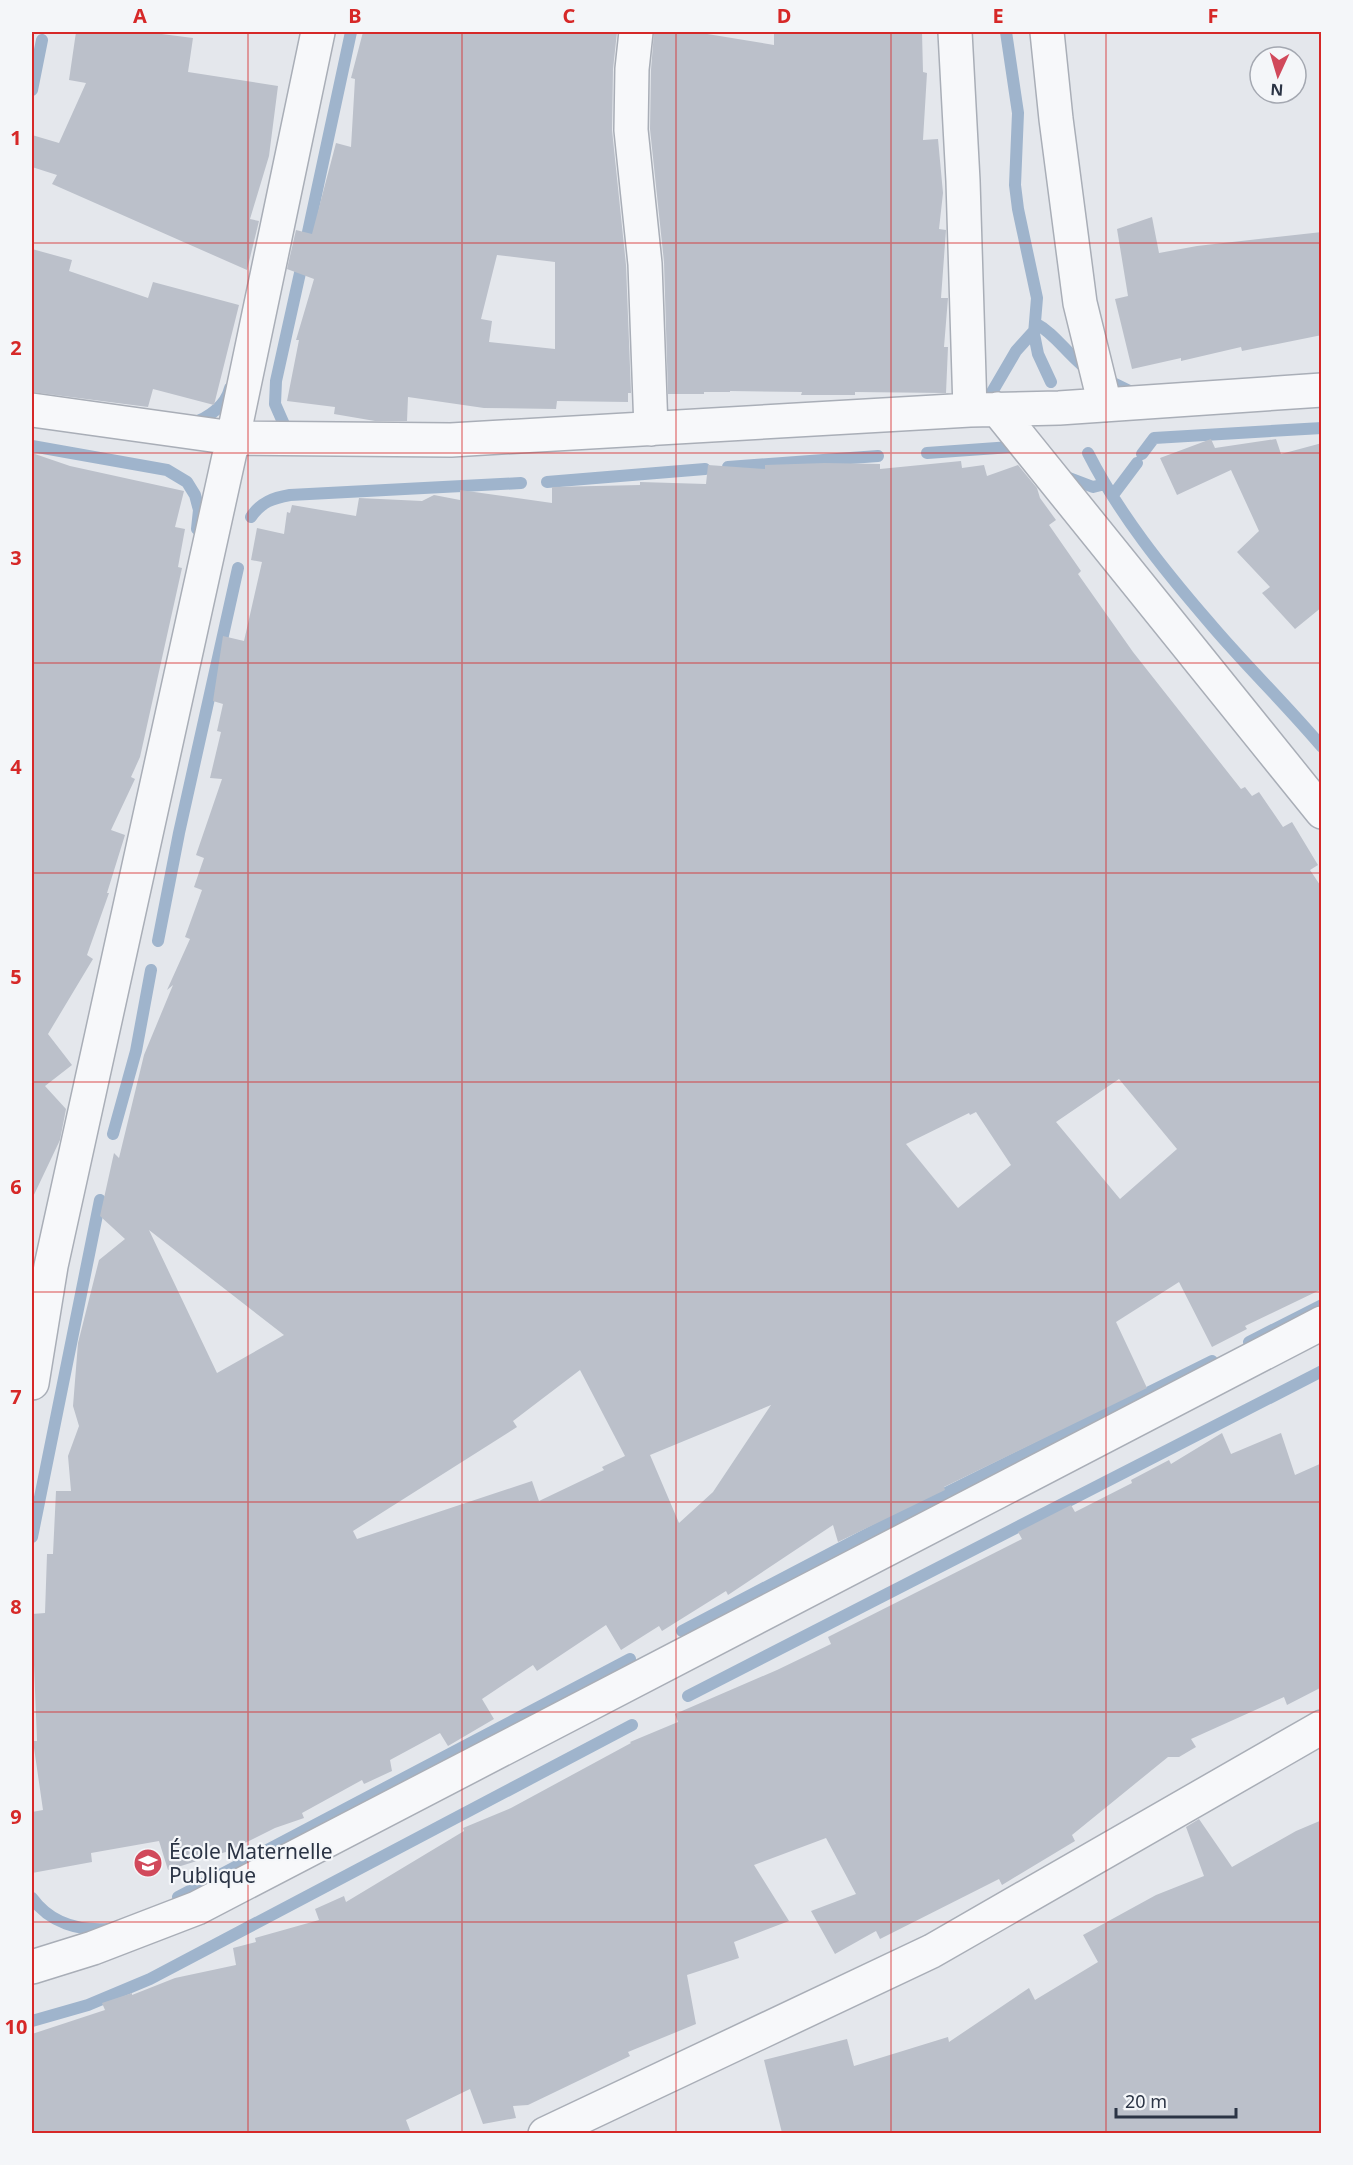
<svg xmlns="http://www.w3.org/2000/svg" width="1353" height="2165" font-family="'Noto Sans',sans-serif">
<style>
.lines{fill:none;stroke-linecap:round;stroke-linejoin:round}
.stream{stroke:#9fb4cc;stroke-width:12}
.building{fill:#bbc0ca;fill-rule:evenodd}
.minor-casing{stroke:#a9aeb7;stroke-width:36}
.minor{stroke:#f7f8fa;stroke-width:33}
.grid{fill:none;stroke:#d62828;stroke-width:1.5;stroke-opacity:0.55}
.labels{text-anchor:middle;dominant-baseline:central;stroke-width:4.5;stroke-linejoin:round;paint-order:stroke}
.poi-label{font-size:21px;fill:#2b3445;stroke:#f4f6f9;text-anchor:start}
.neatline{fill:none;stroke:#d62828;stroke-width:2}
.grid-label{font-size:20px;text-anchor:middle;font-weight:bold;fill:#d62828}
</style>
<rect width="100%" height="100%" fill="#e4e7ec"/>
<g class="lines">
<path class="stream" d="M1006 32 1018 113 1015 185 1018 209 1037 298 1034 334 1038 354 1051 382
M32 90 42 40
M308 232 351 32
M1035 323C1054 333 1065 351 1082 365 1096 376 1116 384 1133 393L1136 392
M978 400 988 399 1016 351 1034 331
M192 423C209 418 226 405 230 388
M291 435 286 429 275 404 276 381 300 273
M32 446 167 470 187 482 195 495 199 510 197 529
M927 453 1011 447 1021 452
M1088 453C1119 514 1164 570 1208 621 1244 664 1285 703 1322 747
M1142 454 1154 438 1322 428
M728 467 878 456
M1064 476 1093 487 1105 484
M547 482 705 469
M1113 495 1137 463
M251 517C261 502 273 498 290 495L521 483
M158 941 179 833 238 568
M113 1134 136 1051 151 970
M1249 1342 1322 1305
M32 1537 100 1200
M682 1631 944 1494 1212 1361
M688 1696 1322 1371
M178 1897 630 1659
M32 1898C50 1923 79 1931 109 1929
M32 2021 88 2005 150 1979 632 1725"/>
</g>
<path class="building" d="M76 32H146L193 38 188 72 278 86 269 156 250 219 259 221 247 270 52 184 57 175 32 167V135L59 143 86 83 69 80Z
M363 32H617L613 69 612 130 626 265 631 393H628V402L557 401 556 409 484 408 408 397 407 421H375L334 414 335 407 287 401 299 340H296L314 279 287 269 296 230 312 234 336 143 351 147 355 79 351 78ZM497 255 555 262V349L489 342 492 321 481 319Z
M654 32H695L774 45V32H922L923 72 927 73 923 140 938 139 943 193 939 229 946 230 941 298H948L944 347H948L946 393 855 392V395H801L802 392 730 391V392H704V394H668L664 262 650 129 651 70Z
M1152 217 1159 253 1197 246 1322 232V335L1242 351 1241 347 1181 361V358L1132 369 1115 299 1128 296 1117 229Z
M32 249 72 260 69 271 148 298 153 282 239 305 214 405 153 389 148 407 32 392Z
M1211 439 1215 448 1276 439 1281 454 1322 443V607L1295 629 1262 593 1270 587 1237 552 1259 531 1231 470 1177 495 1160 458Z
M32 453 70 466 184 491 175 527 185 529 178 567 182 568 140 757 131 777 135 779 111 830 125 835 107 893H109L87 955 93 959 48 1034 72 1065 45 1086 66 1109 60 1140 32 1199Z
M961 461 962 468 984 465 987 476 1018 465 1037 488 1040 498 1056 520 1049 525 1081 571 1078 574 1133 652 1241 789 1245 787 1252 796 1259 792 1283 827 1292 822 1318 865 1310 870 1322 888V1289L1245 1326 1247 1329 1212 1347 1179 1282 1116 1322 1147 1388 944 1487 945 1490 838 1542 833 1525 728 1595 726 1591 662 1631 659 1626 621 1650 606 1625 537 1671 533 1665 482 1699 494 1719 448 1746 440 1733 390 1760 392 1771 364 1784 362 1780 302 1813 304 1818 275 1828 229 1851 168 1870 159 1841 91 1853 92 1862 32 1873V1812L43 1810 33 1741H37L32 1614 45 1613 47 1554H53L56 1491H71L68 1456 79 1426 73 1406 78 1343 99 1260 125 1239 100 1216 114 1153 119 1158 144 1055 173 985 167 990 190 939 185 937 202 890 194 887 204 858 196 855 222 779 210 778 221 732 217 731 223 704 213 701 223 636 244 641 262 562 251 560 257 528 284 534 287 512 290 513 292 505 356 516 359 498 422 501 434 495 460 500V490L552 503V487L640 485V482L706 484 708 465 765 469V465L825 463 880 464V469ZM1119 1079 1177 1149 1120 1199 1056 1122ZM976 1112 1011 1165 958 1208 906 1144 969 1113 970 1115ZM149 1230 284 1335 217 1373ZM580 1370 625 1456 602 1467 604 1470 539 1501 532 1481 357 1539 353 1531 517 1427 513 1421ZM771 1405 713 1492 679 1523 650 1455Z
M1222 1433 1231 1454 1281 1433 1295 1475 1322 1463V1687L1287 1705 1284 1697 1191 1739 1196 1747 1179 1757H1168L1072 1835 1075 1841 1002 1885 999 1879 880 1939 876 1931 835 1954 811 1911 856 1894 826 1838 754 1865 789 1921 734 1942 739 1958 687 1975 696 2024 628 2052 630 2056 528 2105 513 2106 516 2118 483 2124 470 2089 406 2120 411 2133H32V2034L105 2010 102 2003 132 1993V1995L175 1978 236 1965 233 1948 256 1942 255 1938 319 1920 315 1909 344 1896 346 1902 464 1831 463 1828 511 1808 631 1743 630 1742 678 1722 675 1714 777 1670 831 1644 828 1637 1022 1539 1018 1532 1071 1505 1075 1512 1132 1483 1131 1480 1169 1460 1171 1464Z
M1199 1819 1232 1867 1296 1831 1322 1820V2133H782L764 2060 847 2039 854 2066 948 2037 949 2042 1029 1988 1035 2000 1098 1962 1083 1935 1156 1895 1204 1876 1186 1827Z"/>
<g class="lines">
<g class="minor-casing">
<path id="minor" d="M636 32 632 69 631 130 645 264 651 429
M955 32 963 181 970 410
M1047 32 1056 119 1080 303 1105 405
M997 409 1322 812
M32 410 233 438 451 440 970 410 1059 408 1322 390
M32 1383 51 1266 233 438 318 32
M32 1967 93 1948 197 1908 1322 1323
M545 2134 932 1951 1322 1727"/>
</g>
<use href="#minor" class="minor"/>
</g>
<path class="grid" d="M248 32V2134M462 32V2134M676 32V2134M891 32V2134M1106 32V2134M32 243H1322M32 453H1322M32 663H1322M32 873H1322M32 1082H1322M32 1292H1322M32 1502H1322M32 1712H1322M32 1922H1322"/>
<defs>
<g id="school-disc" transform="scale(1.5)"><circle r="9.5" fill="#d1495b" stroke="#f4f6f9"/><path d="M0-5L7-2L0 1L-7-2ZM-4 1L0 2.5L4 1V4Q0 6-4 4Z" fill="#fff"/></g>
</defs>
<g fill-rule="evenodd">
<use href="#school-disc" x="148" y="1863"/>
</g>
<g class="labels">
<g class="poi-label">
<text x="169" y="1851">École Maternelle<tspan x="169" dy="24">Publique</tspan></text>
</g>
</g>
<rect width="1353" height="2165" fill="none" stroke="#f4f6f9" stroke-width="66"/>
<g transform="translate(1278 75) rotate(184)"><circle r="28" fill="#f4f6f9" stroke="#a4a8b1" stroke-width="1.5"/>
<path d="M0-4.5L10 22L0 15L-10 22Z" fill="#d1495b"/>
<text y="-9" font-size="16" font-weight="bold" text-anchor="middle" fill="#2b3445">N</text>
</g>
<path d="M1116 2108v9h120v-9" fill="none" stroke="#2b3445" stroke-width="3"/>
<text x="1125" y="2108" font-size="18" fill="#2b3445" stroke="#f4f6f9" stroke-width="4.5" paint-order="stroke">20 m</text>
<rect x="33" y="33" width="1287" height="2099" class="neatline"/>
<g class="grid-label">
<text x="140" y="23">A</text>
<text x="355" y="23">B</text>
<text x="569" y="23">C</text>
<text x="784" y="23">D</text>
<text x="998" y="23">E</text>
<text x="1213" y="23">F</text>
<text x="16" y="145">1</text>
<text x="16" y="355">2</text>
<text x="16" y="565">3</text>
<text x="16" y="774">4</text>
<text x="16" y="984">5</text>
<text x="16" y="1194">6</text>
<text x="16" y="1404">7</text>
<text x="16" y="1614">8</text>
<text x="16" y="1824">9</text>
<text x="16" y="2034">10</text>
</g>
</svg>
